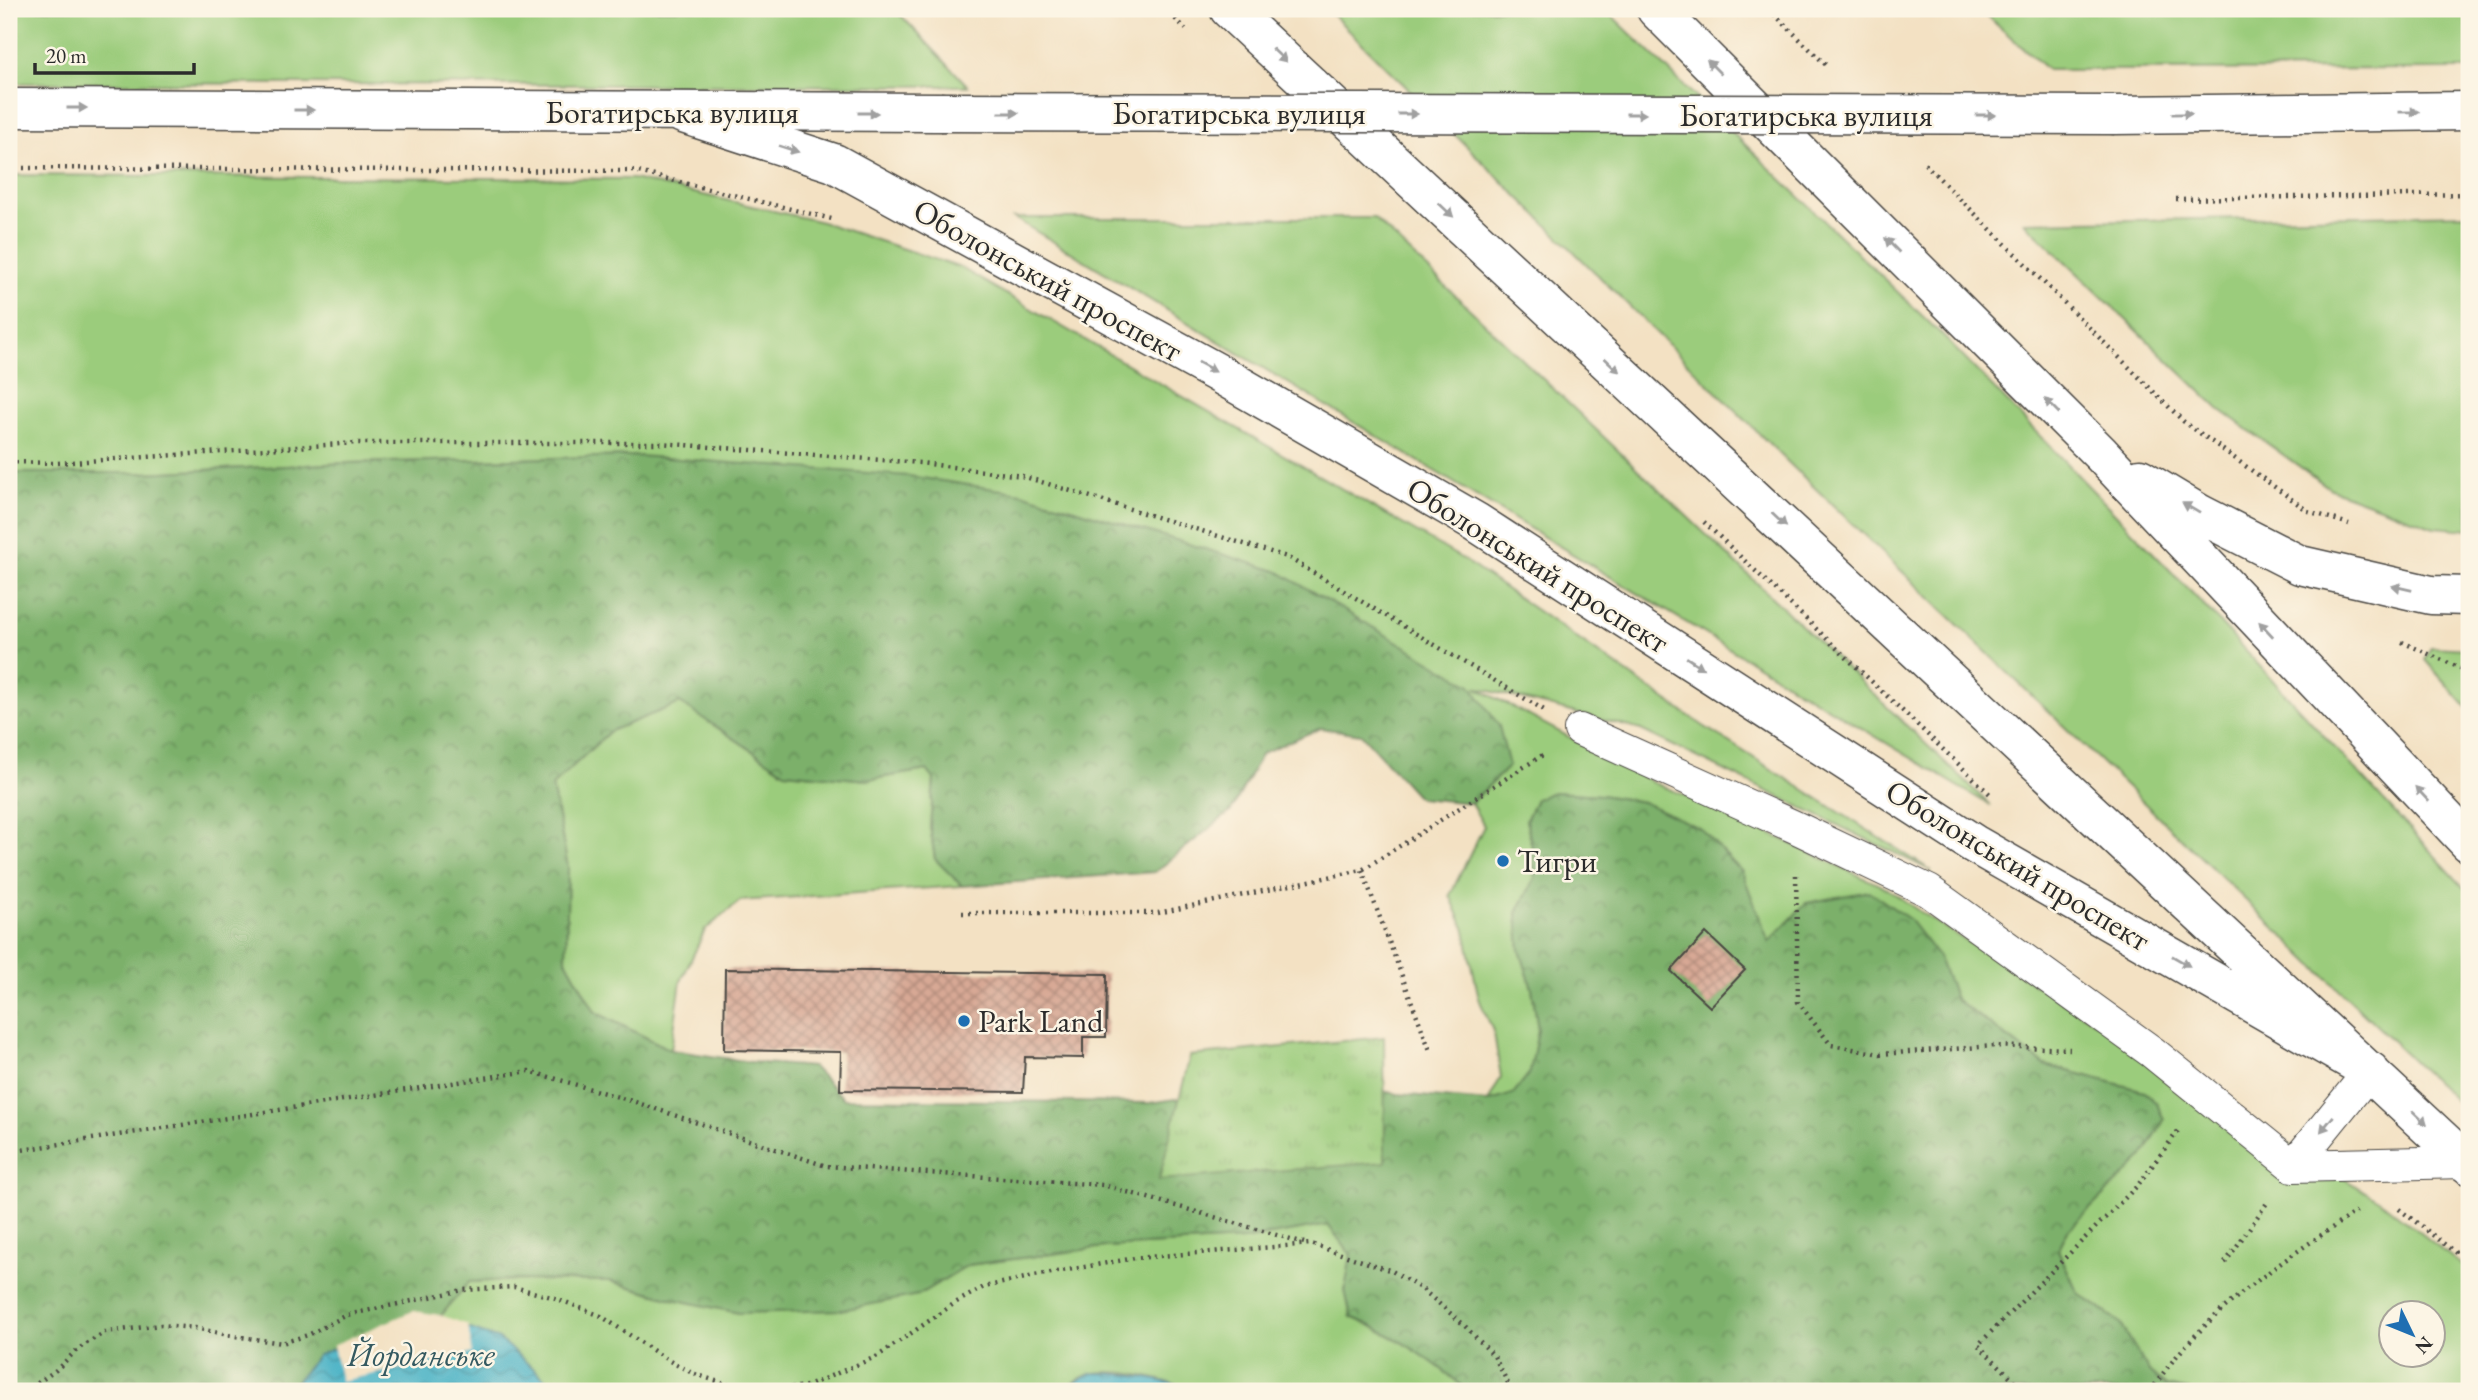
<svg xmlns="http://www.w3.org/2000/svg" width="2478" height="1400" font-family="'EB Garamond',serif">
<style>
.green{fill:#9bcc7b;stroke:#637c53;stroke-width:2;fill-rule:evenodd}
.forest{fill:url(#forest-crowns);stroke:#546e4b;stroke-width:2}
.park{fill:url(#park-tufts);stroke:#637c53;stroke-width:2}
.water{fill:url(#water-waves);stroke:#3a6e78;stroke-width:2}
.pier{fill:#f3e1c3}
.building{fill:url(#building-cross-hatch)}
.lines{fill:none;stroke-linecap:round;stroke-linejoin:round}
.service-casing{stroke:#494642;stroke-width:34}
.secondary-casing{stroke:#494642;stroke-width:41}
.primary-casing{stroke:#494642;stroke-width:41}
.path{stroke:#494642;stroke-width:4.5;stroke-dasharray:2 5;stroke-linecap:butt}
.service{stroke:#fff;stroke-width:32}
.secondary{stroke:#fff;stroke-width:38}
.primary{stroke:#fff;stroke-width:38}
.primary-bridge-casing{stroke:#494642;stroke-width:41;stroke-linecap:butt}
.primary-bridge{stroke:#fff;stroke-width:38}
.oneway{fill:#a0a0a0}
.poi-dot{fill:#1f6fb2;stroke:#fcf5e5;stroke-width:2.5}
.labels{text-anchor:middle;dominant-baseline:central;stroke-width:5;stroke-linejoin:round;paint-order:stroke}
.street-label{font-size:32px;fill:#2b2b2b;stroke:#fcf5e5}
.poi-label{font-size:32px;fill:#2b2b2b;stroke:#fcf5e5;text-anchor:start}
.water-label{font-size:33px;font-style:italic;fill:#355a61;stroke:#fcf5e5}
</style>
<defs>
<pattern id="forest-crowns" width="20" height="18" patternUnits="userSpaceOnUse" patternTransform="scale(1.75)"><rect width="20" height="18" fill="#7cb06b"/><path d="M2 6a3 3 0 1 1 6 0M12 15a3 3 0 1 1 6 0" fill="none" stroke="#668f58"/></pattern>
<pattern id="park-tufts" width="24" height="20" patternUnits="userSpaceOnUse" patternTransform="scale(1.75)"><rect width="24" height="20" fill="#9bcc7b"/><path d="M3 7l-1-3M5 7V3M7 7l1-3M15 17l-1-3M17 17v-4M19 17l1-3" fill="none" stroke="#86af6a"/></pattern>
<pattern id="water-waves" width="16" height="10" patternUnits="userSpaceOnUse" patternTransform="scale(1.75)"><rect width="16" height="10" fill="#48b2c6"/><path d="M0 5q4-4 8 0t8 0" fill="none" stroke="#3c91a1"/></pattern>
<pattern id="building-cross-hatch" width="8" height="8" patternUnits="userSpaceOnUse" patternTransform="scale(1.75)"><rect width="8" height="8" fill="#d8a995"/><path d="M0 0l8 8M0 8l8-8" fill="none" stroke="#af8a7a"/></pattern>
</defs>
<rect width="100%" height="100%" fill="#fcf5e5"/>
<filter id="ink" filterUnits="userSpaceOnUse"><feTurbulence type="fractalNoise" baseFrequency=".0143" numOctaves="2"/><feDisplacementMap in="SourceGraphic" scale="14" xChannelSelector="R" yChannelSelector="G"/><feConvolveMatrix kernelMatrix="1 2 1 2 8 2 1 2 1" color-interpolation-filters="sRGB"/></filter>
<filter id="wash" filterUnits="userSpaceOnUse"><feTurbulence type="fractalNoise" baseFrequency=".00686" numOctaves="4" result="noise"/><feDisplacementMap in="SourceGraphic" scale="28" xChannelSelector="R" yChannelSelector="G"/><feGaussianBlur stdDeviation="1.57" result="paint"/><feColorMatrix in="noise" values="0 0 0 0 0 0 0 0 0 0 0 0 0 0 0 0 0 1.4 0 .05"/><feComposite in="paint" operator="in"/></filter>
<g filter="url(#wash)">
<rect width="100%" height="100%" fill="#f3e1c3"/>
<path class="green" d="M9 9H895L968 86 9 83Z
M1327 9H1605L1939 332 2195 596 2469 893V1114L1792 466Z
M1979 9H2469V69L2048 70Z
M9 175 633 179 822 222 961 268 1461 558 1702 725 1932 871 1641 730 1475 687 1661 786 1707 804 1888 889 1923 914 2383 1203 2469 1271V1391H2191L2166 1386 2149 1372 2120 1323 2078 1293 2058 1250 2068 1230 2142 1158 2164 1120 2157 1104 2144 1091 2045 1065 1955 999 1939 958 1806 903 1769 943 1742 872 1701 829 1643 802 1601 795 1553 792 1536 799 1526 820 1533 851 1535 878 1517 913 1520 950 1532 988 1538 1030 1531 1072 1513 1094 1488 1102 1501 1077 1494 1033 1479 999 1465 930 1450 895 1484 826 1471 803 1509 766 638 456 347 463 142 473H9ZM2390 1312H2432V1354H2390Z
M2469 214V530L2434 527 2331 489 2219 409 2024 222Z
M1014 218H1374L1991 806Z
M2431 647 2469 649V710L2425 660Z
M680 703 785 772 867 780 927 770 934 779 930 827 935 859 962 886 740 901 705 930 681 981 671 1050 595 1012 566 960 568 867 552 786 610 731Z
M1328 1225 1351 1255 1345 1290 1351 1317C1396 1336 1432 1358 1468 1391H1196C1165 1381 1127 1368 1094 1373 1084 1374 1070 1385 1061 1391H560L540 1376 439 1318 468 1282 512 1280 610 1281 673 1299 739 1313 918 1295 968 1265 1105 1247 1243 1240Z"/>
<path class="forest" d="M639 456 909 476 1022 493 1277 571 1471 685 1499 726 1509 766 1471 803 1419 798 1361 734 1321 728 1262 753 1231 811 1155 872 962 886 935 859 930 827 934 779 927 770 867 780 785 772 680 703 610 731 552 786 568 867 566 960 595 1012 671 1050 751 1062 813 1067 844 1099 1149 1103 1189 1097 1293 1074 1398 1094 1488 1102 1513 1094 1530 1072 1538 1030 1532 988 1520 950 1517 913 1535 878 1533 851 1526 820 1536 799 1553 792 1601 795 1643 802 1701 829 1742 872 1769 942 1806 903 1869 891 1909 919 1939 958 1955 999 2045 1065 2144 1091 2157 1104 2164 1120 2142 1158 2068 1230 2058 1250 2078 1293 2120 1323 2149 1372 2166 1386 2191 1391H1468C1432 1359 1396 1335 1351 1317L1345 1290 1351 1255 1328 1225 1243 1240 1105 1247 968 1265 918 1295 842 1310 739 1313 673 1299 610 1281 512 1280 469 1282 439 1318 318 1355 288 1391H9V473H142L347 463Z"/>
<path class="park" d="M1384 1037 1385 1162 1159 1180 1190 1056Z"/>
<path class="water" d="M413 1315 439 1318 499 1339 560 1391H288L318 1355Z
M1092 1373C1128 1373 1161 1379 1196 1391H1061Z"/>
<path class="pier" d="M413 1311 440 1315 468 1325 472 1353 341 1381 333 1345Z"/>
<g id="blocks">
<path class="building" d="M1706 933 1745 970 1710 1007 1671 971Z
M725 969 1107 974 1106 1037H1083V1058L1025 1057 1023 1092 840 1090 841 1052 724 1050Z"/>
</g>
</g>
<g filter="url(#ink)">
<use href="#blocks" fill-opacity="0" stroke="#494642" stroke-width="2"/>
<g class="lines">
<g class="service-casing">
<path id="service" d="M1580 730 1795 827 1929 891 2152 1052 2293 1166
M2370 1071 2293 1166 2466 1162"/>
</g>
<g class="secondary-casing">
<path id="secondary" d="M1229 9 2469 1165
M1656 9 2101 454 2469 843
M683 114 834 163 1216 372 1476 522 1974 844 2370 1071
M2140 478 2200 514 2300 565 2431 595 2469 596"/>
</g>
<g class="primary-casing">
<path id="primary" d="M9 108 941 112
M2114 115 2469 111"/>
</g>
<path class="path" d="M1165 9 1186 29
M1769 9 1827 66
M1925 164 2183 421 2308 511 2349 524
M9 168 634 171 832 219
M2176 199 2469 194
M9 462 57 463 356 443H659L921 463 1022 476 1287 557 1544 710
M1704 522 1992 796
M2402 642 2469 672
M1362 870 1431 1053
M1796 875 1798 1002 1831 1045 1880 1054 1995 1046 2070 1049
M962 913H1158L1362 870 1546 753
M9 1152 529 1071 632 1101 826 1166 1103 1185 1308 1244
M2399 1209 2469 1263
M2225 1263 2269 1200
M26 1391 56 1370 78 1349 105 1332 161 1325 195 1328 228 1335 282 1343 308 1335 347 1315 463 1290 514 1287 555 1298 601 1316 666 1359 692 1373 722 1383 762 1391 807 1386 878 1356 955 1303 984 1287 1034 1276 1135 1258 1311 1244 1392 1271 1423 1290 1463 1324 1494 1356 1512 1391
M2025 1391 1978 1345 2138 1185 2178 1131
M2151 1391C2201 1313 2284 1260 2360 1209"/>
<use href="#service" class="service"/>
<use href="#secondary" class="secondary"/>
<use href="#primary" class="primary"/>
<g class="primary-bridge-casing">
<path id="primary-bridge" d="M941 112 2114 115"/>
</g>
<use href="#primary-bridge" class="primary-bridge"/>
</g>
<defs><path id="oneway-solid" d="M-6-.8H1V-3.2L6.5 0L1 3.2V.8H-6Z" transform="scale(1.75)"/></defs>
<g class="oneway">
<use href="#oneway-solid" transform="translate(1279 55) rotate(43)"/>
<use href="#oneway-solid" transform="translate(1714 67) rotate(-135)"/>
<use href="#oneway-solid" transform="translate(77 108)"/>
<use href="#oneway-solid" transform="translate(304 110)"/>
<use href="#oneway-solid" transform="translate(2409 112) rotate(-1)"/>
<use href="#oneway-solid" transform="translate(868 113)"/>
<use href="#oneway-solid" transform="translate(1009 113)"/>
<use href="#oneway-solid" transform="translate(1408 114)"/>
<use href="#oneway-solid" transform="translate(1636 114)"/>
<use href="#oneway-solid" transform="translate(2182 114) rotate(-1)"/>
<use href="#oneway-solid" transform="translate(1986 115)"/>
<use href="#oneway-solid" transform="translate(789 149) rotate(18)"/>
<use href="#oneway-solid" transform="translate(1446 210) rotate(43)"/>
<use href="#oneway-solid" transform="translate(1892 245) rotate(-135)"/>
<use href="#oneway-solid" transform="translate(1612 365) rotate(43)"/>
<use href="#oneway-solid" transform="translate(1207 367) rotate(29)"/>
<use href="#oneway-solid" transform="translate(2052 406) rotate(-135)"/>
<use href="#oneway-solid" transform="translate(2191 508) rotate(-149)"/>
<use href="#oneway-solid" transform="translate(1779 520) rotate(43)"/>
<use href="#oneway-solid" transform="translate(2402 588) rotate(-167)"/>
<use href="#oneway-solid" transform="translate(2266 629) rotate(-133)"/>
<use href="#oneway-solid" transform="translate(1695 663) rotate(33)"/>
<use href="#oneway-solid" transform="translate(2422 794) rotate(-133)"/>
<use href="#oneway-solid" transform="translate(2181 961) rotate(30)"/>
<use href="#oneway-solid" transform="translate(2420 1118) rotate(43)"/>
<use href="#oneway-solid" transform="translate(2327 1124) rotate(129)"/>
</g>
</g>
<g class="poi-dot">
<circle cx="1503" cy="861" r="7"/>
<circle cx="964" cy="1021" r="7"/>
</g>
<g class="labels">
<g class="street-label">
<text x="672" y="112">Богатирська вулиця</text>
<text x="1239" y="113">Богатирська вулиця</text>
<text x="1806" y="115">Богатирська вулиця</text>
<text transform="translate(1048 280) rotate(29)">Оболонський проспект</text>
<text transform="translate(1538 565) rotate(32)">Оболонський проспект</text>
<text transform="translate(2018 865) rotate(31)">Оболонський проспект</text>
</g>
<g class="poi-label">
<text x="1517" y="861">Тигри</text>
<text x="978" y="1021">Park Land</text>
</g>
<g class="water-label">
<text x="421" y="1354">Йорданське</text>
</g>
</g>
<rect width="2478" height="1400" fill="none" stroke="#fcf5e5" stroke-width="35"/>
<g transform="translate(2412 1334) rotate(133)"><circle r="33" fill="#fcf5e5" stroke="#a8a49b" stroke-width="2"/>
<path d="M0-5L12 26L0 18L-12 26Z" fill="#1f6fb2"/>
<text y="-10" font-size="19" font-weight="bold" text-anchor="middle" fill="#2b2b2b">N</text>
</g>
<path d="M35 63v10h159v-10" fill="none" stroke="#2b2b2b" stroke-width="3.5"/>
<text x="46" y="63" font-size="21" fill="#2b2b2b" stroke="#fcf5e5" stroke-width="5" paint-order="stroke">20 m</text>
</svg>
